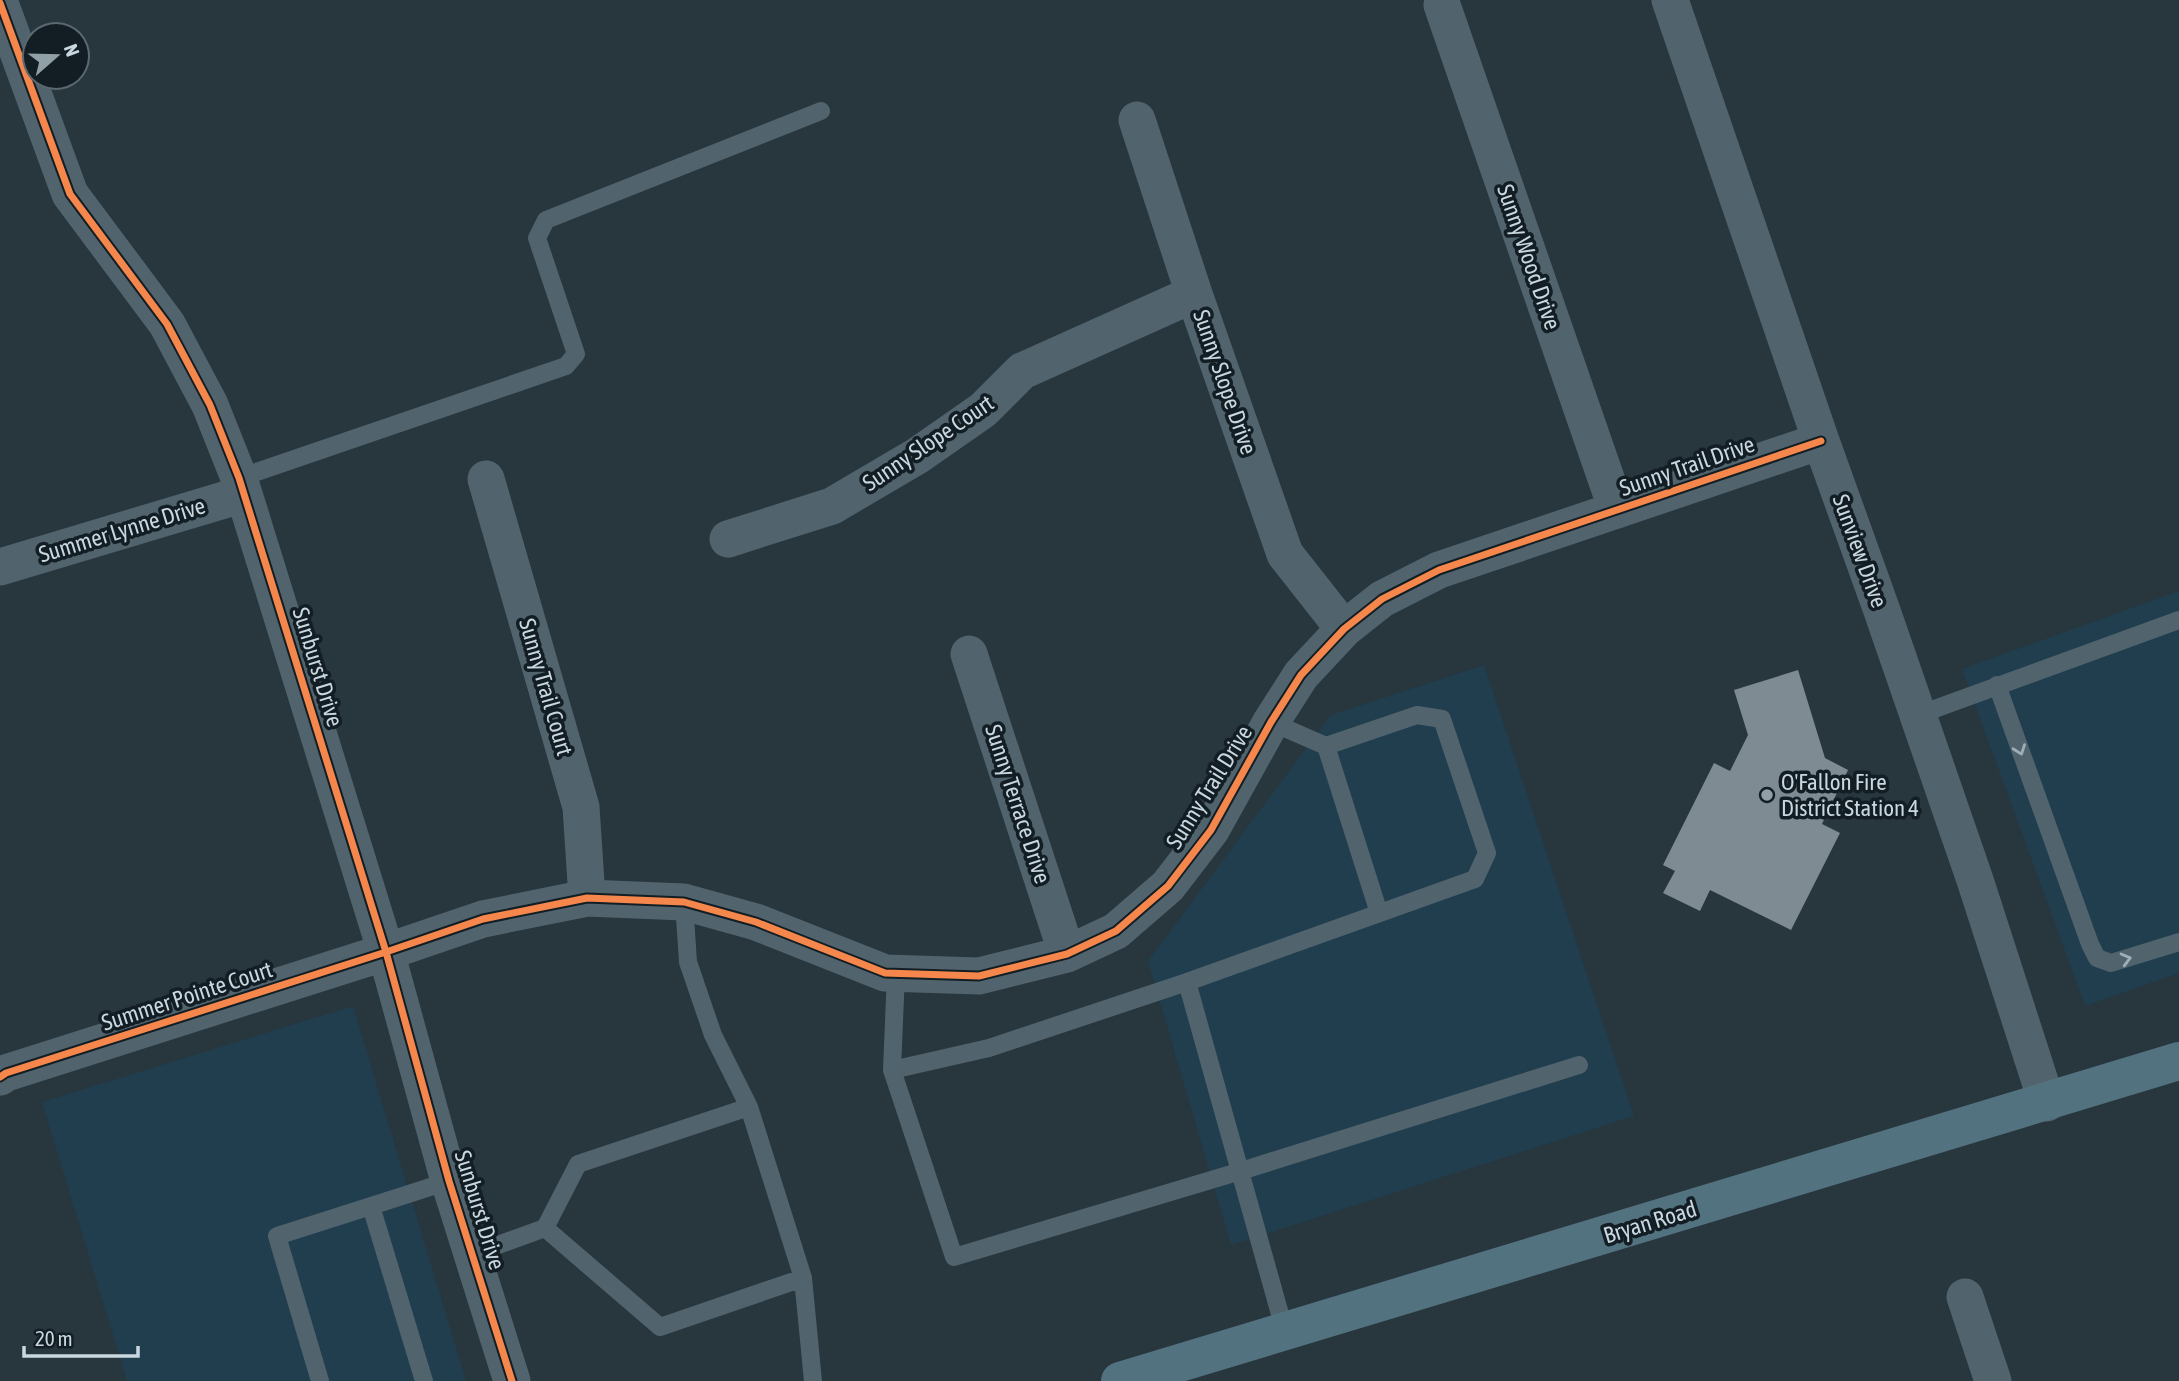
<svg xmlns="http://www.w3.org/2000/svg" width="2179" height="1381" font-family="'Asap Condensed',sans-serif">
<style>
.built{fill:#203e4e}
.building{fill:#7f8b92}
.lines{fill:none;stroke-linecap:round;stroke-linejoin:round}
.service{stroke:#51646e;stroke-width:18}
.minor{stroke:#51646e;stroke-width:37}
.primary{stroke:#537280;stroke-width:38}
.cycleway-casing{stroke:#131e24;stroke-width:11}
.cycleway{stroke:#f5874c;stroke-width:7}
.oneway{stroke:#9fafb8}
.poi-dot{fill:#919fa7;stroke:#131e24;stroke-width:2.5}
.labels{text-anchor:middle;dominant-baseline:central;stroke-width:7;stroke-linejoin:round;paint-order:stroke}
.street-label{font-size:23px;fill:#c9d7e0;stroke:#131e24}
.poi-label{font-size:23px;fill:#c9d7e0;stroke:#131e24;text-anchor:start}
</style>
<rect width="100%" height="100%" fill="#28363e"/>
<path class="built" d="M2179 591V973L2085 1006 1962 669Z
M1484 665 1634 1116 1231 1245 1148 961 1331 715Z
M353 1006 466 1381H127L42 1102Z"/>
<path class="building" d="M1798 670 1825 758 1848 770 1822 824 1840 833 1791 930 1710 890 1700 911 1663 893 1675 871 1663 865 1714 763 1730 771 1748 735 1734 690Z"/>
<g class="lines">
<path class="service" d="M239 478 566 366 576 354 537 238 546 220 821 111
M1997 685 2090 944 2097 958 2111 963 2179 942
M1918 715 2179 620
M1271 722 1326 746 1417 715 1442 719 1487 853 1475 879 1187 982 1285 1332
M1326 746 1379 913
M684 902 688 962 713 1035 749 1107 803 1278 813 1381
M896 973 892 1070 954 1257 1241 1171 1579 1065
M892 1070 989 1048 1187 982
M545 1228 578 1164 749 1107
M473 1254 545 1228 660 1327 803 1278
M320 1381 277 1236 371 1206
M424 1381 371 1206 449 1181"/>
<path class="minor" d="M1670 0 1821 441 1881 608 1975 880 2047 1103
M0 3 70 194 167 324 210 405 239 478 386 952 449 1181 512 1381
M1442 5 1617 510
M1137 120 1194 294 1285 554 1344 629
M486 479 581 807 587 898
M728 539 832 506 917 456 983 410 1022 371 1194 294
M0 567 244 494
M969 654 1067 954
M0 1077 6 1073 386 952 483 919 587 898 684 902 756 922 885 973 979 976 1067 954 1116 931 1168 886 1211 830 1271 722 1301 675 1344 629 1382 599 1439 570 1821 441
M1965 1297 1993 1381"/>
<path class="primary" d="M1120 1381 2179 1061"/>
<g class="cycleway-casing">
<path id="cycleway" d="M0 3 70 194 167 324 210 405 239 478 386 952 449 1181 512 1381
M0 1077 6 1073 386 952 483 919 587 898 684 902 756 922 885 973 979 976 1067 954 1116 931 1168 886 1211 830 1271 722 1301 675 1344 629 1382 599 1439 570 1821 441"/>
</g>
<use href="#cycleway" class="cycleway"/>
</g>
<defs><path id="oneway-chevron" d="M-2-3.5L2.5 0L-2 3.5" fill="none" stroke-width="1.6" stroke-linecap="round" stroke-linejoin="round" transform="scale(1.75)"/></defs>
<g class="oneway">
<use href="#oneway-chevron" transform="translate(2020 750) rotate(70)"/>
<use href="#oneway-chevron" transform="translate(2126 959) rotate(-15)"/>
</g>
<circle class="poi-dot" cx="1767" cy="795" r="7"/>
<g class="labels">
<g class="street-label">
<text transform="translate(1529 257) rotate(71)">Sunny Wood Drive</text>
<text transform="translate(1225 382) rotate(71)">Sunny Slope Drive</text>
<text transform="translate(928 443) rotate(-34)">Sunny Slope Court</text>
<text transform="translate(1687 466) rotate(-19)">Sunny Trail Drive</text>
<text transform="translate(122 530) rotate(-17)">Summer Lynne Drive</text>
<text transform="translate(1860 551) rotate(70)">Sunview Drive</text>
<text transform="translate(318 667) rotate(73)">Sunburst Drive</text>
<text transform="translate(546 687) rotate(74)">Sunny Trail Court</text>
<text transform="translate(1209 787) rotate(-58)">Sunny Trail Drive</text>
<text transform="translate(1018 804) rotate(72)">Sunny Terrace Drive</text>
<text transform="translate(187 996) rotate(-18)">Summer Pointe Court</text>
<text transform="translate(480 1210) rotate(73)">Sunburst Drive</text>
<text transform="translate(1650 1222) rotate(-17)">Bryan Road</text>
</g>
<g class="poi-label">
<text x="1781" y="782">O'Fallon Fire<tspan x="1781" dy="26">District Station 4</tspan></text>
</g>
</g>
<g transform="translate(56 56) rotate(70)"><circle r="33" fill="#131e24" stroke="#5c686f" stroke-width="2"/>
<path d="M0-5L12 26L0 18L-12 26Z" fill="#919fa7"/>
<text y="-10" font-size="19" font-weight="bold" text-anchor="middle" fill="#c9d7e0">N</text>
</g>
<path d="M24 1346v10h114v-10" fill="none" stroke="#c9d7e0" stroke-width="3.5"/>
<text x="35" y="1346" font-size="21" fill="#c9d7e0" stroke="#131e24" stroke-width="5" paint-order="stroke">20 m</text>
</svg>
